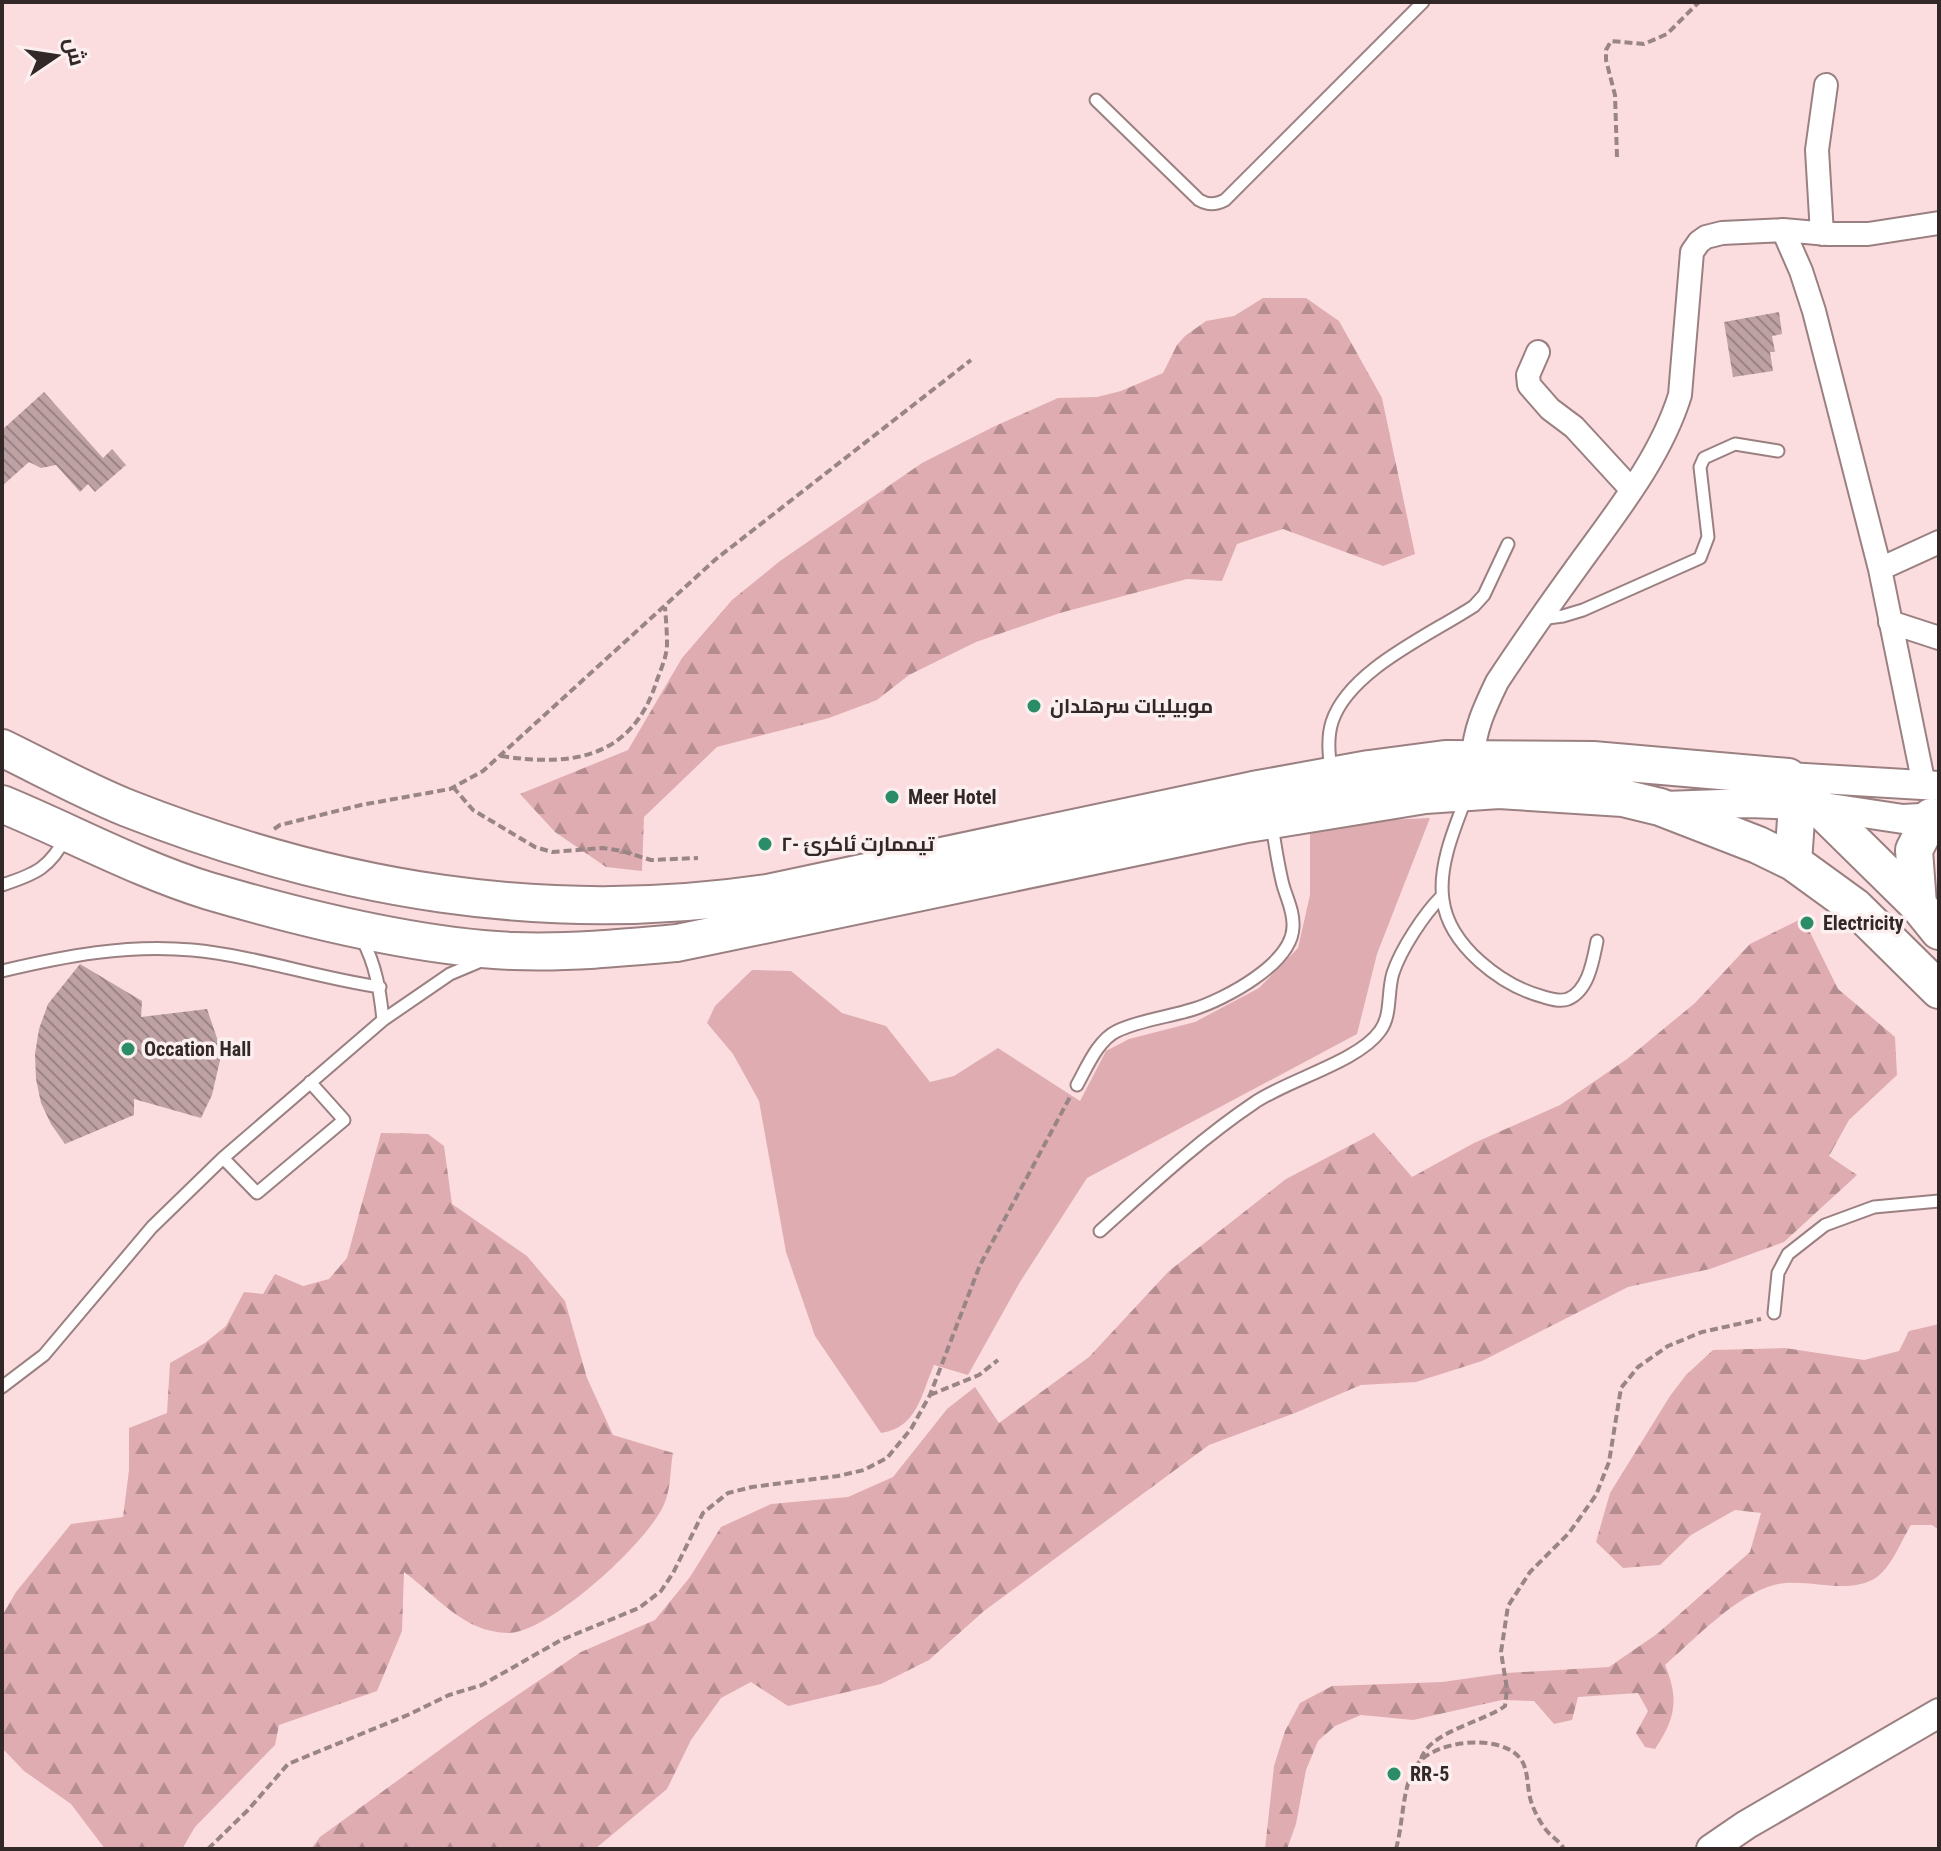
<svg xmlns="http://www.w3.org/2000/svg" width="1941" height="1851" font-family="'Roboto Condensed',Cairo,sans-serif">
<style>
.grass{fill:#dfadb1}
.forest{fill:url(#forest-firs)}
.building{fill:url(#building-back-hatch)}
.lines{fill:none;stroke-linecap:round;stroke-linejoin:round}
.service-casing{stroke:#9b8082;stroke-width:15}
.minor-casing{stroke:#9b8082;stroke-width:26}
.tertiary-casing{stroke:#9b8082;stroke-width:32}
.trunk-casing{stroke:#9b8082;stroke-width:40}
.path{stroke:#9a8586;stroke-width:4;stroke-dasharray:8 4;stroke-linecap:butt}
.service{stroke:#fff;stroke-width:11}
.minor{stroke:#fff;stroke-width:22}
.tertiary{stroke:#fff;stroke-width:28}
.trunk{stroke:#fff;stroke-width:36}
.poi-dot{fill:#2a8d67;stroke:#fceff0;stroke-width:3}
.labels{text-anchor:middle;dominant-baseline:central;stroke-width:7;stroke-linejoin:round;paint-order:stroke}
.poi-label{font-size:20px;font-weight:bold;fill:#332828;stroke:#fceff0;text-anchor:start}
</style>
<defs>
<pattern id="forest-firs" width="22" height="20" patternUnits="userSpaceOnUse" patternTransform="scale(2)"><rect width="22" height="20" fill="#dfadb1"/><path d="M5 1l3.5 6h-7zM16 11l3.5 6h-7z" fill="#b58d90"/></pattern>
<pattern id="building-back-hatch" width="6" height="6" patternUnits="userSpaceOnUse" patternTransform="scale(2)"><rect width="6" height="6" fill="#bea1a3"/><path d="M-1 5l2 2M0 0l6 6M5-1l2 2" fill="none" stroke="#9b8385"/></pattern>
</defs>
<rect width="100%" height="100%" fill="#fcdddf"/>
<path class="grass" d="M1430 818 1377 954 1357 1034 1087 1178 1020 1282 968 1375 934 1365C921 1395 917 1428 881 1433L815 1336 786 1252 759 1101 733 1054 707 1023 715 1006 752 970 791 971 842 1013 886 1026 930 1082 954 1076 998 1048 1080 1101 1106 1051 1129 1039 1195 1022 1259 988 1298 948 1310 895V832L1365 821Z"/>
<path class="forest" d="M1263 298H1306L1339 321 1382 398 1415 554 1383 566 1283 529 1237 544 1222 581 1187 579 1060 613 976 642 909 675 877 700 829 718 717 747 644 817 642 871 606 867 555 832 520 794 628 750 682 658 732 600 780 561 922 463 993 427 1058 398 1097 397 1121 391 1163 373 1177 345 1185 336 1206 321 1234 316Z
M1803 918 1838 989 1895 1037 1897 1075 1849 1120 1829 1156 1857 1175 1784 1242 1710 1269 1628 1287 1482 1361 1416 1382 1361 1385 1295 1413 1209 1445 984 1611 929 1660 881 1684 788 1706 751 1682 721 1698 691 1740 667 1789 595 1849H311L320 1837 478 1722 581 1652 655 1620 690 1577 721 1527 771 1504 848 1497 893 1477 947 1409 975 1387 999 1423 1089 1357 1169 1271 1286 1179 1374 1133 1412 1177 1474 1143 1560 1105 1627 1059 1695 1003 1750 944Z
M381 1133 428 1134 444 1146 452 1204 527 1256 565 1301 587 1378 613 1435 673 1453C670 1468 671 1488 665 1502 652 1539 548 1634 508 1633 463 1632 438 1597 404 1572L402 1631 377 1691 279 1725 275 1745 195 1827 182 1849H105L71 1804 24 1771 2 1748V1616L16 1592 71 1524 123 1517 129 1470V1428L167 1413 170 1363 205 1343 226 1326 244 1292 263 1294 275 1274 303 1286 329 1279 347 1258Z
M1939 1324V1530L1932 1525H1911C1901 1541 1892 1566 1877 1577 1848 1597 1806 1576 1774 1585 1736 1595 1694 1640 1665 1665 1679 1699 1676 1718 1655 1749L1645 1747 1636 1733 1648 1711 1638 1693 1578 1697 1572 1720 1554 1724 1534 1701 1502 1700 1413 1720 1361 1715 1335 1726 1318 1741 1306 1770 1296 1824 1287 1849H1265L1274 1766 1285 1731 1300 1703 1332 1686 1442 1682 1506 1673 1609 1667 1657 1634 1750 1552 1761 1513 1735 1510 1691 1535 1660 1565 1623 1568 1596 1542 1610 1493 1670 1396 1686 1375 1713 1350 1785 1348 1864 1360 1899 1351 1909 1331Z"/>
<path class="building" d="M1779 312 1782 334 1772 336 1775 352H1770L1773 371 1733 377 1724 322Z
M44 392 103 458 112 449 126 465 95 492 88 484 80 492 56 465 41 468 29 462 2 486V430Z
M80 964 142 1001 141 1017 207 1009 219 1044 220 1060 212 1095 201 1118 134 1099V1115L65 1144 51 1124 41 1103 36 1079 35 1054 39 1029 48 1004Z"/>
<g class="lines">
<g class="service-casing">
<path id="service" d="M1096 100 1199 200C1208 205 1215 205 1225 200L1423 2
M1540 619 1563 616 1583 610 1700 558 1708 537 1700 467 1704 458 1735 444 1778 451
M1331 771C1329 755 1327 738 1332 722 1349 670 1430 635 1474 606L1484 595 1508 544
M1466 798C1454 829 1438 867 1443 900 1449 946 1502 986 1544 997 1551 999 1560 1002 1568 999 1589 990 1593 960 1597 941
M2 885C36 874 50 868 67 835
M362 939C376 965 380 991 383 1020
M2 971C65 956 127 944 192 950 256 956 317 978 380 987
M1077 1085C1087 1067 1098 1040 1117 1031 1140 1020 1169 1017 1194 1009 1225 999 1292 964 1293 927 1294 912 1287 899 1283 885 1278 865 1275 845 1272 825
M223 1158 257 1193 344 1120 310 1082
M1100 1231C1149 1187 1199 1140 1254 1103 1287 1080 1358 1062 1380 1031 1392 1015 1387 992 1393 973 1401 949 1424 914 1442 896
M1774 1313 1778 1273 1788 1254 1825 1225 1874 1207 1939 1201
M2 1387 44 1355 152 1227 223 1158 383 1020 450 974 481 961"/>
</g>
<g class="minor-casing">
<path id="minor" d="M1783 230 1801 271 1814 311 1880 569 1924 785
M1822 234 1817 150 1826 85
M1538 352 1528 375 1529 385 1550 409 1574 427 1631 489
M1880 569 1939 542
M1890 622 1939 638
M1473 758C1474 730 1485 707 1497 682 1524 641 1553 600 1582 560 1619 509 1661 456 1680 395L1692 252 1699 242 1706 237 1722 233 1783 230 1828 234H1868L1939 223"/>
</g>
<g class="tertiary-casing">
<path id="tertiary" d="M1788 777 1939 786
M1664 806 1750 803 1817 806 1903 819 1939 817
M1711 1849 1746 1825 1939 1713"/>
</g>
<g class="trunk-casing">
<path id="trunk" d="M2 748C43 768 85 791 127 808 336 890 544 926 767 893L1253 790 1369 769 1445 759 1593 760 1788 777 1918 905 1939 931
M2 804C70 832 140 870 209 891 301 918 418 947 513 951 568 953 622 948 677 943L1247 824 1425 795 1499 790 1623 798 1660 807 1758 845 1793 862 1855 907 1939 990
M1793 862 1797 805
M1918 905 1914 850 1931 817"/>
</g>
<path class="path" d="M1617 157 1615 95 1606 60V50L1611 41 1644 44 1667 34 1699 2
M501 756C573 767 633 758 657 680 661 669 667 656 667 644 667 632 666 619 665 607
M453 787 473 810 535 847 552 852 603 848 622 851 651 860 698 858
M274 829 280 825 361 805 450 789 483 771 716 559 971 360
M930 1395 979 1375 998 1360
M1421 1759C1429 1732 1483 1722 1505 1706L1507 1689 1501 1652 1508 1606 1530 1572 1569 1533 1596 1495 1609 1462 1621 1388 1638 1367 1668 1346 1702 1332 1761 1319
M208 1849 248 1810 288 1764 410 1714 449 1695 482 1685 561 1640 639 1608 661 1591 673 1573 703 1513 728 1493 752 1487 838 1476 864 1470 887 1458 911 1429 930 1395 980 1265 1070 1097
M1396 1849C1403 1824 1402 1793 1413 1770 1428 1741 1496 1732 1519 1757 1530 1769 1526 1790 1532 1804 1535 1813 1541 1824 1547 1831 1553 1838 1560 1841 1564 1849"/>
<use href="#service" class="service"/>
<use href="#minor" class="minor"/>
<use href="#tertiary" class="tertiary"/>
<use href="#trunk" class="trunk"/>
</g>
<g class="poi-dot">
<circle cx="1034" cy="706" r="8"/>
<circle cx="892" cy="797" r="8"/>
<circle cx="765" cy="844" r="8"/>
<circle cx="1807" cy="923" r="8"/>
<circle cx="128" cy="1049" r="8"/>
<circle cx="1394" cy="1774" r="8"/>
</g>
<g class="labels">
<g class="poi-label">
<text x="1050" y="706">موبيليات سرهلدان</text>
<text x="908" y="797">Meer Hotel</text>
<text x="781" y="844">تيممارت ئاكرئ -٢</text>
<text x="1823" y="923">Electricity</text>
<text x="144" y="1049">Occation Hall</text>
<text x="1410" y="1774">RR-5</text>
</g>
</g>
<rect width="1941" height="1851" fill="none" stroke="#332828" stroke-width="8"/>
<g transform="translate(56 56) rotate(77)" stroke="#fceff0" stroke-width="6" paint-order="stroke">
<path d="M0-6L14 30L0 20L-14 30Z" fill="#332828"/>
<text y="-12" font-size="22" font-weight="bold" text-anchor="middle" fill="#332828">ش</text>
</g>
</svg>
